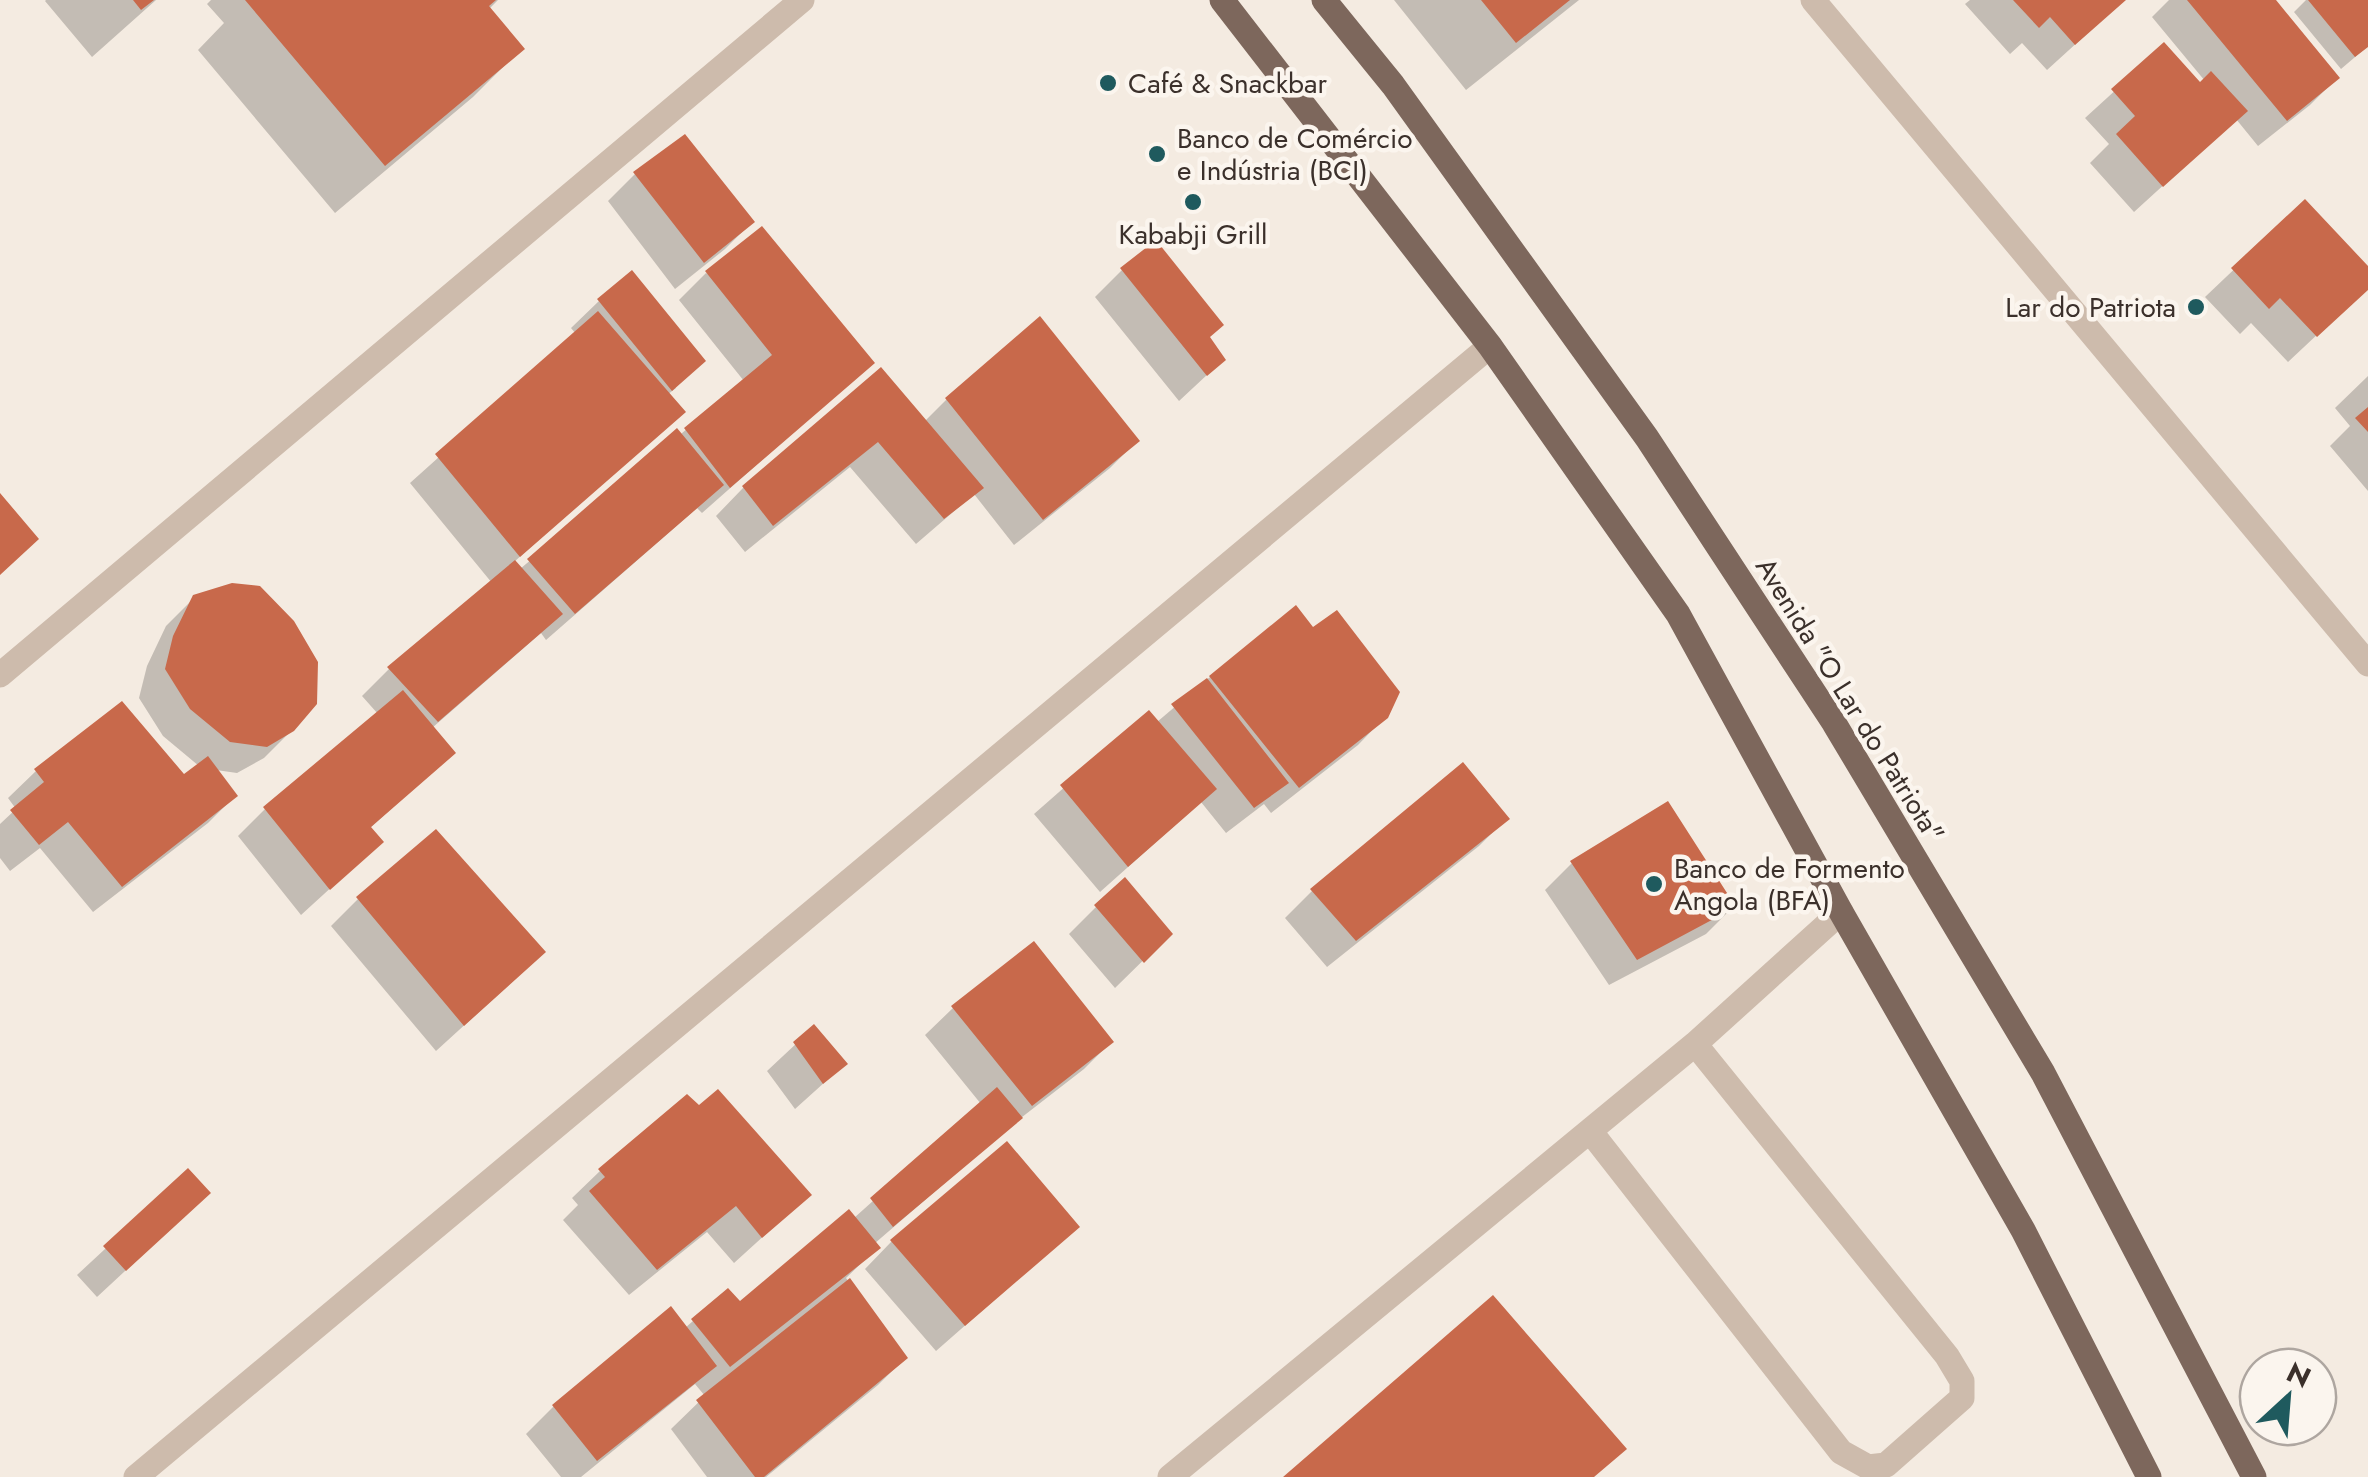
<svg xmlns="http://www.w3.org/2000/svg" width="2368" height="1477" font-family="Jost,sans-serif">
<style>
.shadow{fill:#0003}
.building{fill:#c8694b}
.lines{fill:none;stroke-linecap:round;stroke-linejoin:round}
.minor{stroke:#cdbbac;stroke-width:25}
.major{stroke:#7d675c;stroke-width:25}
.poi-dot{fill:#1f5a5e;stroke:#fbf5ee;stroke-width:4}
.labels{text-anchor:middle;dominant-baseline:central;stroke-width:9;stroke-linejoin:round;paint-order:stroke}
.poi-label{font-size:28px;fill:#3b302b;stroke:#fbf5ee;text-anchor:start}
.street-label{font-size:28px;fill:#3b302b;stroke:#fbf5ee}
</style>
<rect width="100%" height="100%" fill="#f4ebe1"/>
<path class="shadow" d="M156 0 92 57 45 1 46 0Z
M211 0H498L488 10 521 49 473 97 335 213 198 50 224 23 207 4Z
M1394 0H1579L1466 90Z
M1970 0H2124L2047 70 2022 43 2010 54 1965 4Z
M2169 0H2272L2337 78 2310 105 2258 146 2236 119 2134 212 2090 163 2109 144 2085 118 2164 46 2200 86 2205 81 2152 17Z
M2306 0H2368V46L2341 69 2294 12Z
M635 174 752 222 725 249 675 289 608 201Z
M2305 202 2368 270V287L2288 362 2251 323 2240 334 2205 297Z
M1122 270 1207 338 1223 360 1179 401 1095 297Z
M706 273 872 363 702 513 697 508 546 640 541 633 432 728 452 753 369 829 381 842 301 915 238 836 265 809 378 714 362 696 389 669 492 583 410 483 576 334 571 328 599 301 676 388 667 395 682 412 514 562 520 569 744 381 679 300Z
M881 371 924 422 947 399 1137 441 1110 468 1014 545 974 494 916 544 850 467 745 552 716 516 743 488Z
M2368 376V491L2330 446 2350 426 2335 408Z
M194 598 292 730 264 758 237 773 216 770 235 796 208 823 93 912 40 848 10 871 0 858V824L16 809 8 798 36 771 183 778 199 766 163 736 139 698 147 666 166 626Z
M1210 677 1386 716 1358 745 1271 813 1264 804 1226 833 1201 802 1100 892 1034 814 1149 713 1157 722Z
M1506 819 1479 846 1327 967 1285 918 1312 891Z
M1572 863 1733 907 1706 934 1609 985 1545 890Z
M358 899 515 979 436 1051 331 926Z
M1096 907 1170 934 1115 988 1069 934Z
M953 1008 1111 1042 1084 1069 1013 1124 874 1244 877 1248 846 1278 905 1358 878 1385 766 1477H707L671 1429 705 1396 695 1384 581 1477H561L526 1434 553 1407 671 1309 685 1328 693 1321 740 1304 854 1218 981 1104 925 1035Z
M814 1027 845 1064 795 1109 767 1071Z
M687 1097 809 1195 734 1263 707 1232 629 1295 563 1220 578 1205 572 1198 600 1171Z
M188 1172 180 1220 97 1297 77 1275Z
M1077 1227 936 1351 865 1269 892 1241Z"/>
<path class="building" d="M133 0H154L141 10Z
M245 0H496L489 6 525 49 385 166Z
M1481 0H1570L1516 43Z
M2013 0H2126L2075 45 2050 17 2039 28Z
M2187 0H2276L2340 78 2287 121Z
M2308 0H2368V47L2355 57Z
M2164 42 2200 82 2211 71 2248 111 2163 187 2116 134 2135 116 2111 89Z
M685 134 755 222 704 263 633 172Z
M2305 199 2368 266V290L2317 337 2280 298 2269 309 2231 268Z
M762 226 875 363 730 488 684 428 772 355 705 271Z
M1156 240 1224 325 1210 337 1226 360 1207 376 1120 268Z
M632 270 706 361 672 391 597 299Z
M598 311 686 412 520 557 435 454Z
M1040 316 1140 441 1043 520 945 398Z
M881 367 984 488 944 519 878 442 773 526 742 486Z
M2368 407V432L2355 418Z
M677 428 724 485 575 614 527 559Z
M0 493 39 539 0 575Z
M515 560 563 614 438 722 387 667Z
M232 583 260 586 294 621 318 662 317 704 294 731 267 747 230 742 190 709 165 669 173 636 193 595Z
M1296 605 1313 627 1337 610 1400 692 1388 718 1299 788 1209 676Z
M1207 678 1289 783 1254 808 1171 704Z
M403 690 456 753 371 827 384 842 330 890 263 807Z
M122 701 184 774 208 756 238 796 122 887 68 822 39 845 10 810 44 782 34 769Z
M1149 710 1217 789 1128 867 1060 785Z
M1463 762 1510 819 1356 941 1310 889Z
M1668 801 1736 907 1637 960 1570 861Z
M436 829 546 952 464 1026 356 897Z
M1125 877 1173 934 1144 963 1094 905Z
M1034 941 1114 1042 1032 1106 951 1006Z
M814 1024 848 1064 823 1084 793 1042Z
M997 1087 1023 1118 893 1227 870 1198Z
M718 1089 812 1195 762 1238 736 1206 657 1270 589 1191 605 1177 598 1169 687 1094 699 1105Z
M1007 1141 1080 1227 965 1326 890 1240Z
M188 1168 211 1193 126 1271 103 1246Z
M849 1209 881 1248 730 1367 691 1319 728 1288 740 1301Z
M850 1278 908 1358 764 1477H755L696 1400Z
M1493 1295 1627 1449 1594 1477H1283Z
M671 1306 717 1366 597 1461 552 1405Z"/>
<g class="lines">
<path class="minor" d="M1813 0 2368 664
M0 675 802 0
M1590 1131 1841 1452 1868 1467 1886 1465 1962 1398V1381L1947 1356 1695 1044
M136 1477 1490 346
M1170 1477 1695 1044 1841 912"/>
<path class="major" d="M1222 0 1490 346 1678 614 1841 912 2023 1230 2149 1477
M1324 0 1393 85 1647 438 1834 723 2043 1073 2254 1477"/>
</g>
<g class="poi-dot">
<circle cx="1108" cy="83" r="10"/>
<circle cx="1157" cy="154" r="10"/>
<circle cx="1193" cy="202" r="10"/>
<circle cx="2196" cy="307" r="10"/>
<circle cx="1654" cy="884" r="10"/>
</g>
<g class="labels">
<g class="poi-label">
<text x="1128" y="83">Café &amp; Snackbar</text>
<text x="1177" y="138">Banco de Comércio<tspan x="1177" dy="32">e Indústria (BCI)</tspan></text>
<text x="1193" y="234" text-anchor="middle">Kababji Grill</text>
<text x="2176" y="307" text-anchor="end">Lar do Patriota</text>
<text x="1674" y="868">Banco de Formento<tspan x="1674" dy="32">Angola (BFA)</tspan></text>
</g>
<g class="street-label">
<text transform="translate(1850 700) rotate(58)">Avenida "O Lar do Patriota"</text>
</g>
</g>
<g transform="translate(2288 1397) rotate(26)"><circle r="48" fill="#fbf5ee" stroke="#aea6a0" stroke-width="2.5"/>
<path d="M0-8L18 38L0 25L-18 38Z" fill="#1f5a5e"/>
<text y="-15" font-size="28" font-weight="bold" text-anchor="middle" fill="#3b302b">N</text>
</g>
</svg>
